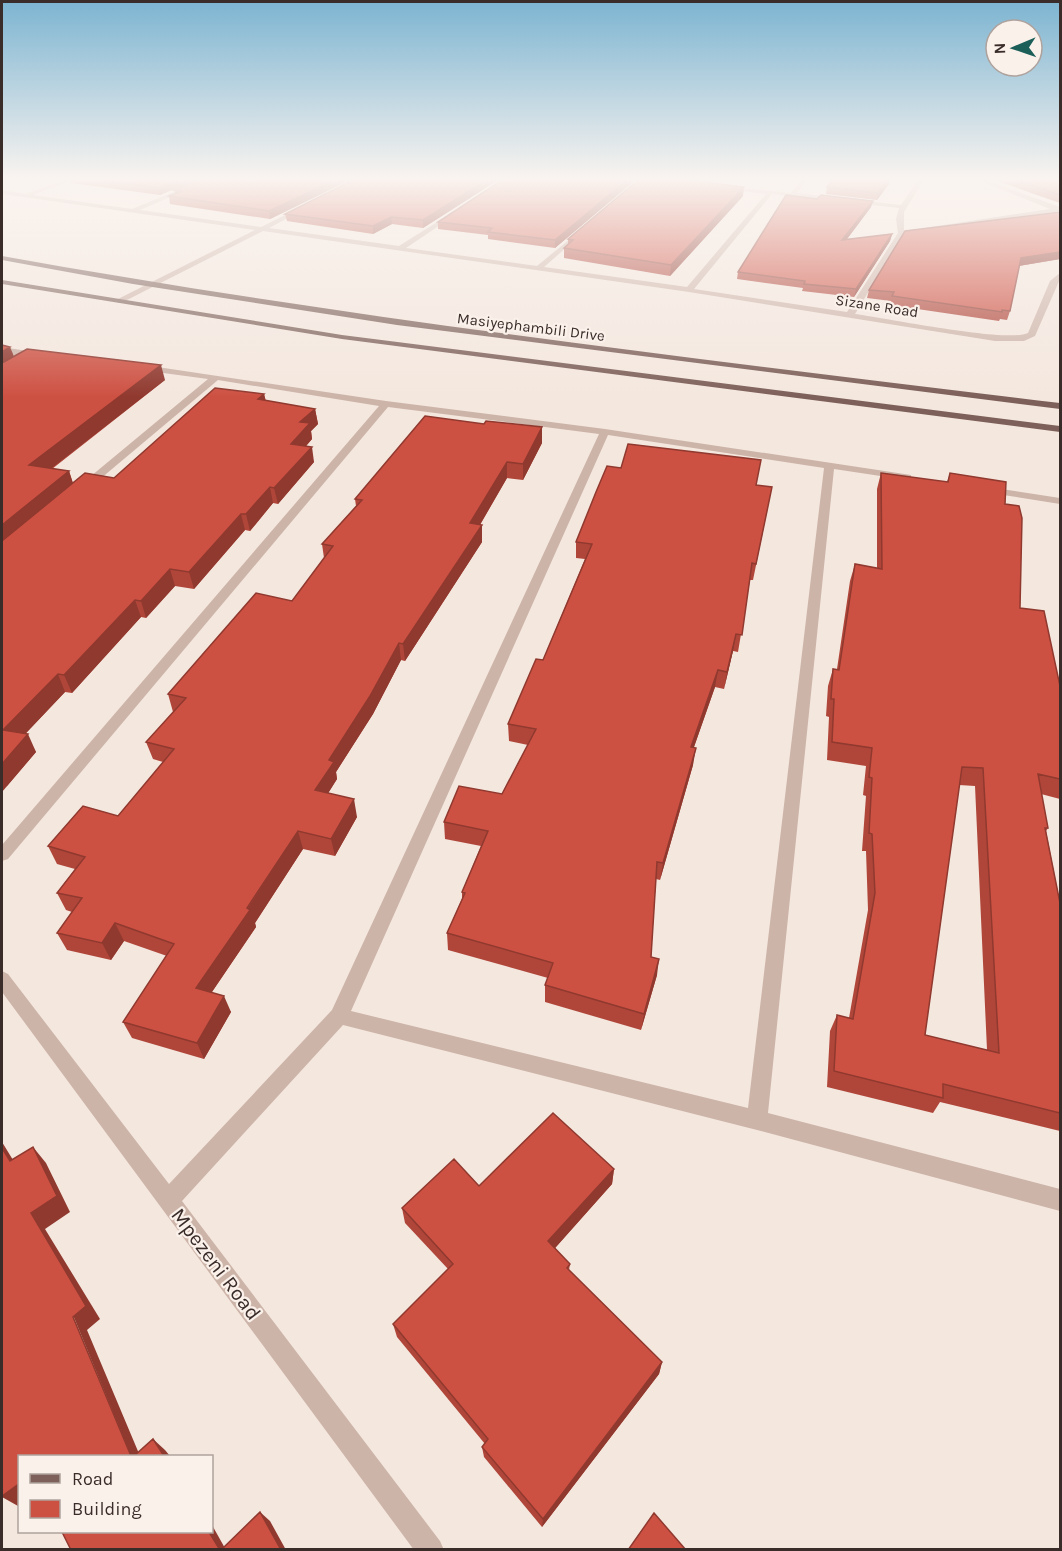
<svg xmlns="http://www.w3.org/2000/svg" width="1062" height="1551" font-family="Karla,sans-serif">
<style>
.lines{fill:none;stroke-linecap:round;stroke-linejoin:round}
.minor{fill:#cdb4a9;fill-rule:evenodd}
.major{fill:#7d6059;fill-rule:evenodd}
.wall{fill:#b0463a;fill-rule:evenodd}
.shaded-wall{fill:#90392f}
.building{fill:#cd5143;stroke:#90392f;stroke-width:1.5;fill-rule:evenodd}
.labels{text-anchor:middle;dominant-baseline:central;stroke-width:4.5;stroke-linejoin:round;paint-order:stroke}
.far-street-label{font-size:15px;fill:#3a2c29;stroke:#fbf1eb}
.near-street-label{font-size:21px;fill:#3a2c29;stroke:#fbf1eb}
</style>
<rect width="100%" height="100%" fill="#f4e7de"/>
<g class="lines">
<path class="minor" d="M64 180H72L33 195 132 209 202 180H210L140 210 261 227 303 206 305 209 269 228 399 246 453 212 455 215 406 248 537 266 582 229 584 232 544 267 687 287 766 194 723 189 721 186 791 193 801 180H807L797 193 901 205 918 180H924L904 212V231L1050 209 978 180H986L1060 207V211L903 235 855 314C886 318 1007 343 1028 333L1050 281 1060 273V279L1035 336 1024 341H995L689 292 263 231 121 303H118V299L255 230 2 194V190L26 194ZM772 194 899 208 896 219 898 233 847 312 694 289Z
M2 347 40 353 44 356 40 359 2 353Z
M144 365 386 401 605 429 911 475V479L907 480 834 469 768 1113 1060 1189V1211L757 1130 343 1025 182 1201 440 1541 444 1550H414L2 992V971L8 974 169 1184 332 1010 599 434 388 407 8 859 2 861V845L379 406 218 380 87 490H79V486L208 379 141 370V366ZM608 435 824 468 748 1108 351 1011Z
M988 487 1060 498V504L984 492V488Z"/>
<path class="major" d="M2 256C353 319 706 360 1060 403V409L397 325 133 284 2 260Z
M2 280 342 335 1060 426V432L342 339 2 284Z"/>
</g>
<path class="wall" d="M71 180H196L160 195 71 183Z
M350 180 270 219 170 204 169 196 175 194 174 190Z
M498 180 423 228 392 224 373 234 287 221 285 214Z
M502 180H633V182L555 248 488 239V235L438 229V222Z
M994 180H1060V203Z
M889 184 877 200 826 194 827 187Z
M743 196 670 276 564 258V248L568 245V239Z
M871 207 847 239 892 234 890 241 854 297 802 291 803 288 737 279 738 272Z
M1060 212V259L1019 266 1010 311 1007 320 1000 319 999 321 890 305 891 301 867 298 869 290Z
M14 356 165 380 52 469 69 471 73 483 114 478 264 394 266 401 315 409 318 424 311 431 312 439 306 446 314 462 278 504 273 503 250 531 245 530 194 589 175 586 146 618 141 617 72 693 65 692 25 734 36 752 7 786Z
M484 424 542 427V443L523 480 507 478 480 525 482 542 405 661 401 660 373 714 336 772 337 779 328 793 357 817 335 856 303 849 255 923 256 927 212 992 231 1012 204 1059 132 1038 123 1022 167 956 124 941 111 960 67 950 57 933 72 912 66 910 57 893 75 869 57 864 48 846 118 816 163 762 153 759 146 742 173 712 168 694 292 601 324 558 322 544 356 506 355 499Z
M881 473 947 482 950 473 1005 504 1020 608 1060 686V799L1041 794 1048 828 1046 831 1060 903V1131L940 1102 933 1113 827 1087 830 1031 837 1015 849 1018 868 910 866 851H862L866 796 863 795 866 766 827 760 829 717 826 716 828 686 833 669H837L850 581 855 564 877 568V489ZM959 785 975 786 987 1050 925 1035Z
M756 485 772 487 753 580H750L738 652 733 651 724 689 715 687 694 747 693 765 660 880 656 879 651 957 657 975 641 1030 545 1002V985L548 978 448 950 447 933 462 899V892L481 846 445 839 444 822 502 794 528 745 509 741 508 724 543 660 585 559 576 558V542Z
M614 1169 612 1184 555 1248 570 1264 569 1270 662 1362 659 1374 542 1527 484 1457 482 1447 485 1444 397 1337 393 1324 448 1269 405 1223 402 1208 479 1186Z"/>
<path class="shaded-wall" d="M178 180H196L160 195 159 188Z
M335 180H350L270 219 269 211Z
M487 180H498L423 228V220Z
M627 180H633V182L555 248V240Z
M888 180H890L889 184 877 200 878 193Z
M744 187 743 196 670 276 671 265Z
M873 201 871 207 841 247 842 240Z
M391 217 392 224 373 234V226Z
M892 234 890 241 854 297 856 289Z
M1060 252V259L1018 266 1021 258Z
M10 347 16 361 2 370V352Z
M161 365 165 380 35 481 29 465Z
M264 394 267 409 258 399Z
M315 409 318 424 311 431 312 439 294 460 291 444 300 422Z
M542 427V443L523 480V464Z
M312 447 314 462 278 504 274 488Z
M507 462V478L471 540 470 523Z
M69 471 74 487 2 548V525Z
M270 487 273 503 250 531 246 514Z
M241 514 245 530 194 589 189 572Z
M482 525V542L405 661 403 644Z
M170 569 175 586 146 618 141 601Z
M135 600 141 617 72 693 64 675Z
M736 634 733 651 724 689 727 672Z
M399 643 401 660 373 714 336 772 337 779 319 808 315 790 329 760Z
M718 670 715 687 688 764 691 747Z
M58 674 65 692 12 748 3 730Z
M28 734 36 752 2 792V764Z
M696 748 693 765 660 880 663 863Z
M354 799 357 817 335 856 331 839Z
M298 831 303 849 255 923 256 927 203 1005 196 988Z
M115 923 124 941 111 960 102 943Z
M659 959 657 975 641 1030 644 1014Z
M224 996 231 1012 204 1059 197 1043Z
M2 1142 24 1178 10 1161 2 1148Z
M33 1147 46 1163 70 1212 45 1229 100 1319 87 1330 140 1456H131L31 1213Z
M614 1169 612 1184 548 1256V1241Z
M662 1362 659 1374 542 1527 543 1519Z
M153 1439 165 1450 170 1456H164Z
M20 1483V1505L18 1506 2 1497V1496Z
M260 1512 270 1521 286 1550H281Z
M212 1525 226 1550H220L209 1532H212Z"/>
<path class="building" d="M101 180H178L159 188Z
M198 180H335L269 211 169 196 182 191 174 190Z
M353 180H487L423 220 391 217 373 226 285 214Z
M502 180H627L555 240 488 232 492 228 438 222Z
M638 180H690L744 187 671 265 564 248 573 240 568 239Z
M832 180H888L878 193 827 187Z
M1016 180H1060V195Z
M786 195 817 199 821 195 873 201 842 240 892 234 856 289 804 284 805 281 738 272Z
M1060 212V252L1021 258 1010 311 1002 310V312L892 296 894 292 869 290 905 231Z
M2 345 10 347 2 352Z
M27 349 161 365 29 465 69 471 2 525V363Z
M215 388 264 394 258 399 315 409 300 422 310 423 291 444 312 447 274 488 270 487 246 514H241L189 572 170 569 141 601 135 600 64 675 58 674 3 730 28 734 2 764V541L85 473 114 478Z
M425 416 484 424 486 421 542 427 523 464 507 462 470 523 482 525 403 644 399 643 370 696 329 760 334 762 315 790 354 799 331 839 298 831 247 908 250 910 196 988 224 996 197 1043 123 1022 174 944 115 923 102 943 57 933 82 898 57 893 85 857 48 846 83 806 118 816 174 749 146 742 186 698 168 694 256 593 292 601 333 546 322 544 362 500 355 499Z
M628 444 761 460 756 485 772 487 756 564 752 563 742 635 736 634 727 672 718 670 691 747 696 748 663 863 657 862 651 957 659 959 644 1014 545 985 553 963 447 933 465 893 462 892 488 831 444 822 459 786 502 794 536 729 508 724 536 659 543 660 592 544 576 542 596 492 607 466 621 468Z
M881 473 948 482 950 473 1006 482 1005 504 1019 506 1022 518 1020 608 1044 611 1060 686V779L1038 774 1048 828H1045L1060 903V1113L943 1084V1098L834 1071 837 1015 853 1019 875 893 872 834 869 833 872 778 869 777 872 748 832 742 834 699H831L833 669 839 670 855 564 882 569ZM962 767 983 768 999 1053 925 1035Z
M553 1113 614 1169 548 1241 570 1264 567 1268 662 1362 543 1519 482 1447 488 1439 393 1324 453 1264 402 1208 454 1159 479 1186Z
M33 1147 57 1196 31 1213 86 1306 73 1317 131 1456H20V1483L2 1496V1148L10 1161Z
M153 1439 164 1456H134Z
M260 1512 281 1550H221Z
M654 1513 686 1550H628Z
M62 1532H209L220 1550H71Z"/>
<linearGradient id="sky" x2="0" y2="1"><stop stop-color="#7cb4d1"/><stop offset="0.45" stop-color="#faf4f0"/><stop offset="1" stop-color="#faf4f0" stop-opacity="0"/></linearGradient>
<rect width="1062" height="397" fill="url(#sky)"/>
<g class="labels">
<g class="far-street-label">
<text transform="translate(877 306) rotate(9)">Sizane Road</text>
<text transform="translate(531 327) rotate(7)">Masiyephambili Drive</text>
</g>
<g class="near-street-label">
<text transform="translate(216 1264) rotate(53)">Mpezeni Road</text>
</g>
</g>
<rect width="1062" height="1551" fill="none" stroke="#3a2c29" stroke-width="6"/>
<rect x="18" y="1455" width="195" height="78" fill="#fbf1eb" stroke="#aea29d" stroke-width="1.5"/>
<rect x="30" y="1474" width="30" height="9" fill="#7d6059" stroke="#aea29d" stroke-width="1.5"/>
<text x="72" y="1485" font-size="18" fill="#3a2c29">Road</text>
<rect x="30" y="1500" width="30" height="18" fill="#cd5143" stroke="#aea29d" stroke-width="1.5"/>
<text x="72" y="1515" font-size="18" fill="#3a2c29">Building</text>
<g transform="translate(1014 48) rotate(268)"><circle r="28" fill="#fbf1eb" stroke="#aea29d" stroke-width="1.5"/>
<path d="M0-4.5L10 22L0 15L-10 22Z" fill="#1c5f59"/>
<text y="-9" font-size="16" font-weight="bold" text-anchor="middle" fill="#3a2c29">N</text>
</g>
</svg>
